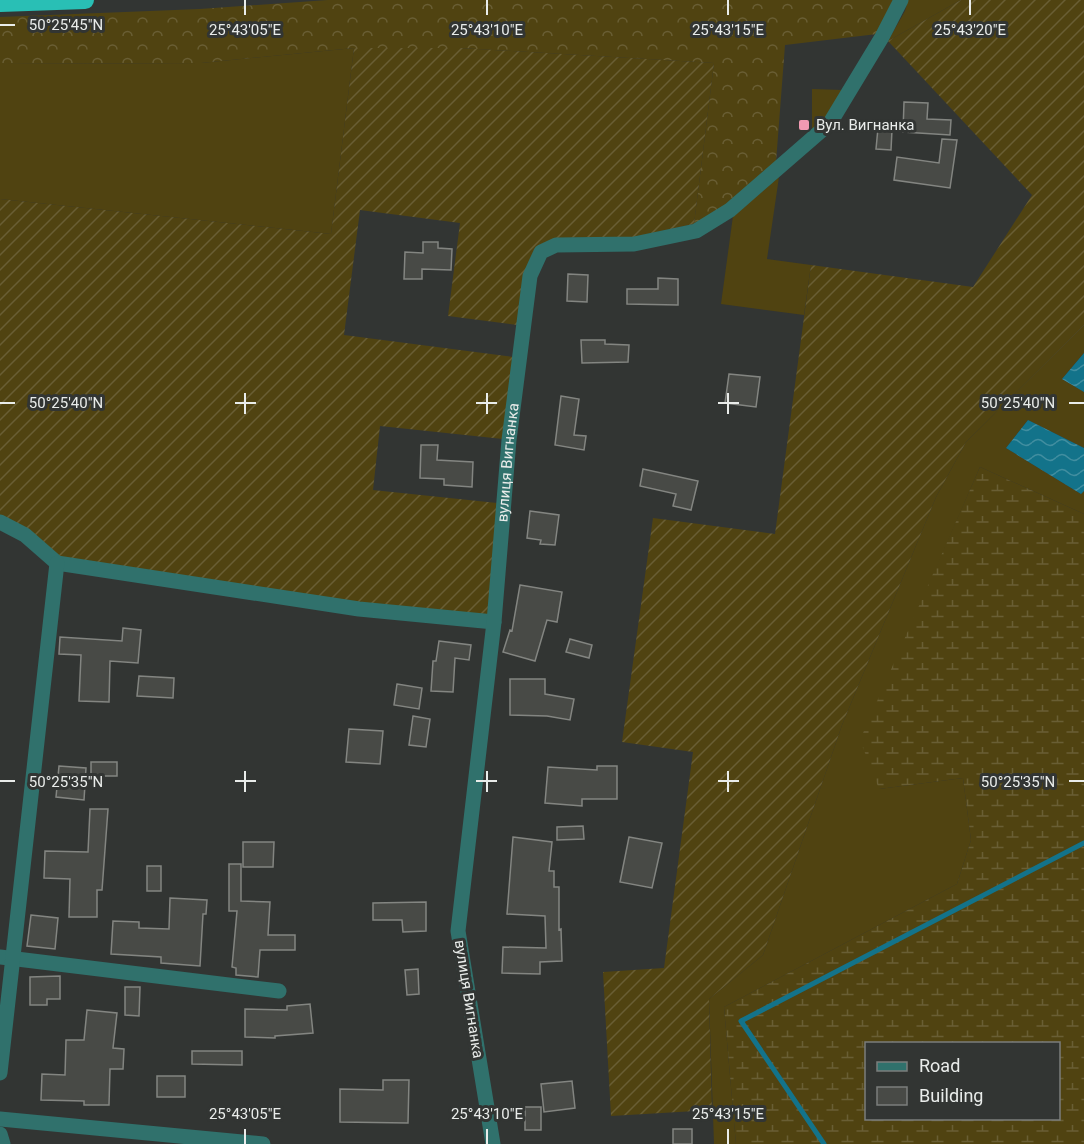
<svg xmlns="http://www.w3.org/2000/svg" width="1084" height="1144" font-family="Roboto,sans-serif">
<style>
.grass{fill:#504311}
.forest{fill:url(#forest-crowns)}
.wetland{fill:url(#wetland-marsh);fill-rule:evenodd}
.garden{fill:url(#garden-furrows)}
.water{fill:url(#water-waves)}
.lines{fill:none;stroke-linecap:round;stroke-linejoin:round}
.stream{stroke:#13738a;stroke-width:5}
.building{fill:#484a46;stroke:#838581;stroke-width:1.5}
.street{stroke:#30716c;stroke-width:15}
.highway{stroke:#29bfb5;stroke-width:18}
.ticks{fill:none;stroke:#e9ecea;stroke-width:2}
.poi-dot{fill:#f19ab2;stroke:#323533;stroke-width:2}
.labels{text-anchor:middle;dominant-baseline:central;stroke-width:6;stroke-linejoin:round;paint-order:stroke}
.poi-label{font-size:15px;fill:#e9ecea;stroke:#323533;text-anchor:start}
.street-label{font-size:15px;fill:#e9ecea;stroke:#323533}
.ticks-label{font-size:15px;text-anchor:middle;fill:#e9ecea;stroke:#323533;stroke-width:6;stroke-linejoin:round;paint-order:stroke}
</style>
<defs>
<pattern id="forest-crowns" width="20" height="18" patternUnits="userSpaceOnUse" patternTransform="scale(1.5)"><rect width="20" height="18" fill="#504311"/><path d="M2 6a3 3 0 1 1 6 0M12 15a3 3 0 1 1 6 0" fill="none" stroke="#695e34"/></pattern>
<pattern id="wetland-marsh" width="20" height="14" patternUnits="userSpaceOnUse" patternTransform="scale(1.5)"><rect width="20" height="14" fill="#504311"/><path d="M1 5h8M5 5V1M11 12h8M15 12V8" fill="none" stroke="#695e34"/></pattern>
<pattern id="garden-furrows" width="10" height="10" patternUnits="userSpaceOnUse" patternTransform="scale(1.5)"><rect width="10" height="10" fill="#504311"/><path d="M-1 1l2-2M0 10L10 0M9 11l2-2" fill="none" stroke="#695e34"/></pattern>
<pattern id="water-waves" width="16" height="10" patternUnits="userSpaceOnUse" patternTransform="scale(1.5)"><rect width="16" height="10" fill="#13738a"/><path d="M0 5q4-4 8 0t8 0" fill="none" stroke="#418ea0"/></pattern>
</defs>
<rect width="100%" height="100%" fill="#323533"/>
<path class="grass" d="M908 0H961L888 41 905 11Z
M354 48 331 234 0 199V64L201 63Z
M812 89 843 90 825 119 812 132Z
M779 177 767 259 811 265 804 315 721 304 733 216Z
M1084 325V353L1062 379 1084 392V448L1028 420 1006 448 1081 494 1084 491V514L980 467 925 594 879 789 963 778 971 840 957 884 724 1007 736 1144H714L709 999 763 955 842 725 936 497 966 442Z"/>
<path class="forest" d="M328 0H895L877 34 785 45 776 162 726 205 694 224 714 63 460 48H354L201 63 0 64V17L200 9Z"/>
<path class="wetland" d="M980 467 1084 514V1144H736L724 1007 957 884 971 840 963 778 879 789 860 740ZM866 1044H1058V1118H866Z"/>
<path class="garden" d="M961 0H1084V325L966 442 936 497 842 725 763 955 709 999 712 1110 611 1116 603 972 664 968 693 752 622 742 653 518 775 534 811 265 973 287 1032 195 888 41Z
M354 48H460L714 63 694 224 634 237 555 238 536 247 524 274 517 325 448 316 460 223 360 210 344 335 513 357 503 439 380 426 373 490 497 503 488 616 360 603 59 557 0 515V199L331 234Z"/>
<path class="water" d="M1084 353V392L1062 379Z
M1028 420 1084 448V491L1081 494 1006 448Z"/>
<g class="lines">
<path class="stream" d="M824 1144 741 1021 1084 843"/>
</g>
<path class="building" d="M904 102 928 103 927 119 951 120 950 135 903 132Z
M878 128 892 130 891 150 876 149Z
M942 139 957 140 950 188 894 180 897 157 939 163Z
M423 242H438V248L452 249 451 270 422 269V279H404L405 252 423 253Z
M568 274 588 275 587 302 567 301Z
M658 278 678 279V305L627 304V289H658Z
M581 340H605V344L629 345 628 362 582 363Z
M729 374 760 377 756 407 725 403Z
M561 396 579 399 574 435 586 436 584 450 555 445Z
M421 445H438L437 460 473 462 472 487 444 485V479L420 478Z
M643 469 698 481 691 510 673 506 676 494 640 486Z
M530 511 559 515 555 545 540 544 541 540 527 538Z
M520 585 562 592 557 622 547 620 535 661 503 652 510 630 512 631Z
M123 628 141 630 138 663 110 661 109 702 79 701 81 655 59 654 60 637 122 641Z
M570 639 592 645 589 658 566 652Z
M439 641 471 645 469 660 455 658 453 692 431 691 433 661H436Z
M139 676 174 678 173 698 137 696Z
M510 679H545V694L574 699 570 720 547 716 510 715Z
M397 684 422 688 419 709 394 705Z
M413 716 430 719 426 747 409 745Z
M349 729 383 731 380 764 346 762Z
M91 762H117V776H91Z
M59 766 86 768 84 800 56 797Z
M597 766H617V799H582V806L545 803 548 767 597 770Z
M90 809H108L102 890H97V917H69L70 879 44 878 45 851 88 852Z
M583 826 584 839 557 840V827Z
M513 837 552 842 549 871H554V887H559V930L561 929 562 961 540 962V974L502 973 503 947 546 948 545 916 507 914Z
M629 837 662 843 652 888 620 882Z
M243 842H274L273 867H243Z
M229 864H241V901L270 902 268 935H295V950H260L258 977 236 975V968L232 967 237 911H229Z
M147 866H161V891H147Z
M170 898 207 900 206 914H203L200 966 161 963V957L111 954 113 921 139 922V928L169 929Z
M426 902V931L403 932 402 920H373V903Z
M31 915 58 918 55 949 27 946Z
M418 969 419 994 407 995 405 970Z
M60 976V999H47V1005H30V977Z
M125 987H140L139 1016 125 1015Z
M310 1004 313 1033 275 1036V1038L245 1037V1009L287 1010V1006Z
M87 1010 117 1013 113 1048 124 1049 123 1069H110L109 1105H84V1101L41 1100 42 1074 65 1075 66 1040H84Z
M192 1051H242V1065L192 1064Z
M157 1076H185V1097H157Z
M383 1080H409L408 1123 340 1122V1089L383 1090Z
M572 1081 575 1108 544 1112 541 1084Z
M525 1107H541V1130H525Z
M673 1129H692V1144H673Z"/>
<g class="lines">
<g class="street">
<path d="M0 522 25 535 57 563 359 609 494 622"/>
<path d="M0 957 279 991"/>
<path d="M0 1073 57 563"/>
<path d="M0 1119 263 1144"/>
<path d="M0 1134 3 1144"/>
<path id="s1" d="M493 1144 458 931 494 622 509 440 530 276 541 252 556 245 634 244 696 231 730 210 830 123 882 37 901 0"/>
</g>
<path class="highway" d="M0 3 85 0"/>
</g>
<path class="ticks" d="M245 0V15M487 0V15M728 0V15M970 0V15M0 25H15M245 393V414M487 393V414M728 393V414M0 403H15M235 403H256M476 403H497M718 403H739M1069 403H1084M245 771V792M487 771V792M728 771V792M0 781H15M235 781H256M476 781H497M718 781H739M1069 781H1084M245 1129V1144M487 1129V1144M728 1129V1144"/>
<rect class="poi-dot" x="798" y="119" width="12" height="12" rx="3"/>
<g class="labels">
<g class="poi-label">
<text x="816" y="125">Вул. Вигнанка</text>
</g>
<g class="street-label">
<text stroke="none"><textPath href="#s1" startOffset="687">вулиця Вигнанка</textPath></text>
<text transform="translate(469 999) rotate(81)">вулиця Вигнанка</text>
</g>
</g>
<g class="ticks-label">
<text x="66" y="30">50°25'45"N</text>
<text x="245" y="35">25°43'05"E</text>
<text x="487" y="35">25°43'10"E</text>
<text x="728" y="35">25°43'15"E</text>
<text x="970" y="35">25°43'20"E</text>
<text x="66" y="408">50°25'40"N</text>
<text x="1018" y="408">50°25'40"N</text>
<text x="66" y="787">50°25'35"N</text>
<text x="1018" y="787">50°25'35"N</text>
<text x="245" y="1119">25°43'05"E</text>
<text x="487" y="1119">25°43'10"E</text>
<text x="728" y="1119">25°43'15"E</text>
</g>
<rect x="865" y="1042" width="195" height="78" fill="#323533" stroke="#7b7e7c" stroke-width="1.5"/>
<rect x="877" y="1062" width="30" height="9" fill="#30716c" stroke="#7b7e7c" stroke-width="1.5"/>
<text x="919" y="1072" font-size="18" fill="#e9ecea">Road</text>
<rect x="877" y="1087" width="30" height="18" fill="#484a46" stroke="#7b7e7c" stroke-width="1.5"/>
<text x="919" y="1102" font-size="18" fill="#e9ecea">Building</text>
</svg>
